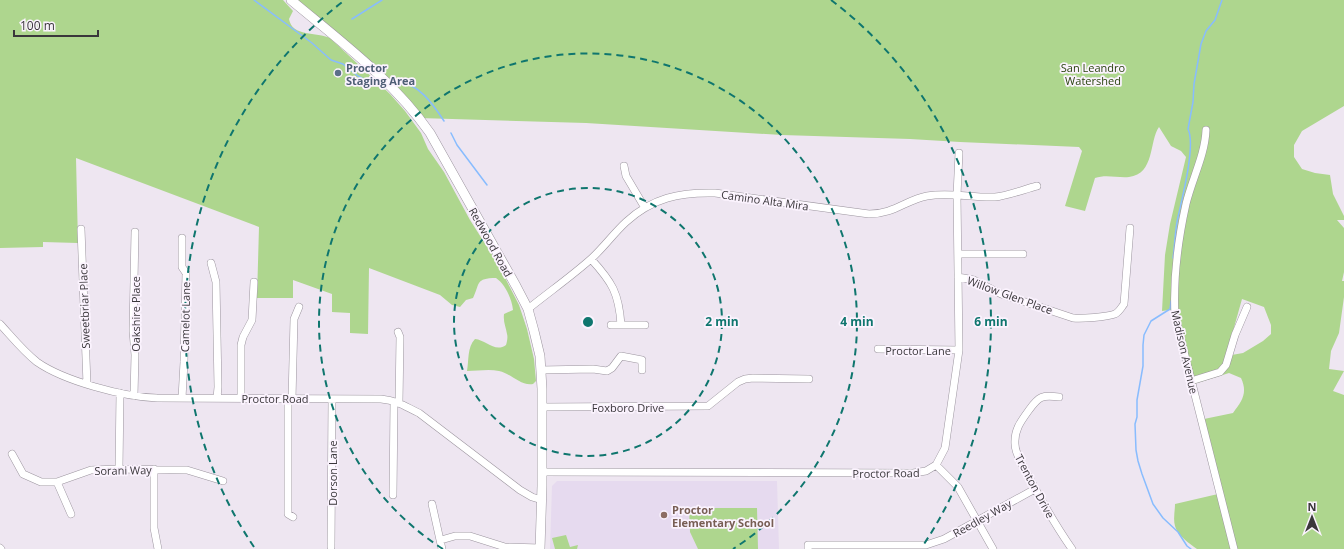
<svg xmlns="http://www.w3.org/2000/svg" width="1344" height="549" font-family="'Open Sans',sans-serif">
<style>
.education{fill:#e6daef}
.green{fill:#aed68e;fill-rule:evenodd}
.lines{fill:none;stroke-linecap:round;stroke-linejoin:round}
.stream{stroke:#88bcfe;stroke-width:1.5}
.minor-casing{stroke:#9c959f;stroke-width:8}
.major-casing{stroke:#9c959f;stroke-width:10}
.minor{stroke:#fff;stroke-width:7}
.major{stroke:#fff;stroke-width:9}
.ring{fill:none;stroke:#0f766e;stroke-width:2;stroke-dasharray:7 5}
.service-dot{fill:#5c6f8a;stroke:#fbf3fe;stroke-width:1.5}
.education-dot{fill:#8d6e63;stroke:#fbf3fe;stroke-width:1.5}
.labels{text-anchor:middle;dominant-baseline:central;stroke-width:3.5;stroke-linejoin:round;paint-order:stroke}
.service-label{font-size:11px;font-weight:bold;fill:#4e5e75;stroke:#fbf3fe;text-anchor:start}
.park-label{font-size:11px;fill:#29430e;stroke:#fbf3fe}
.street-label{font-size:11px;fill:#3a373b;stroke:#fbf3fe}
.education-label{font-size:11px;font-weight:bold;fill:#785e54;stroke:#fbf3fe;text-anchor:start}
.centre{fill:#0f766e;stroke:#fbf3fe;stroke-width:2}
.ring-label{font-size:12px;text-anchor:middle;font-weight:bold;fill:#0f766e;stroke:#fbf3fe;stroke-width:3.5;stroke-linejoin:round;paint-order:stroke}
</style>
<rect width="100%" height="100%" fill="#eee6f1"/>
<path class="education" d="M557 481H777L779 549H550L552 486Z"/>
<path class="green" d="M0 0H283L293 11 289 19C292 37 317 32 330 38L390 94 405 111 421 133 428 149 444 172 470 220 498 264 519 305 527 329 534 359 536 381 533 384C520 386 512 374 499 371 489 369 477 371 467 371 469 361 467 347 475 339 486 340 495 353 506 345 507 342 508 337 507 334 506 327 503 322 504 314L513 310C512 299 505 284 496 278 475 278 480 284 473 298L466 300 460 307 452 305 440 295 369 268 368 334 350 333V313L332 312V294L293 280V298H257L259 227 76 158 78 243 43 242V247L0 248Z
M291 0H1344V106L1302 131 1294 145V157L1302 169 1315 173 1330 175 1333 194 1344 216V220H1337L1344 228V272L1342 281H1344V297L1339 333 1331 351 1329 369 1344 371 1333 391 1344 395V549H1237L1204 419 1233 413C1242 401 1248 393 1241 378L1229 373 1194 384 1178 309 1162 311 1165 255 1170 224 1186 157 1181 151 1171 146 1159 127C1149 141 1155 174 1129 177 1117 178 1106 174 1095 178L1085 211 1065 206 1082 151 1079 147 960 142 910 139 782 135 586 123 419 118 389 84ZM1242 299 1264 307 1271 325V334L1263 341 1243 353 1226 356Z
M1218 494 1231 549H1197C1190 544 1177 535 1175 526 1173 519 1175 511 1175 504Z
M689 508H757L758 549H698L690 532Z
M566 535 570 547 578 545 577 549H555L552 538Z"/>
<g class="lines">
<path class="stream" d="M254 0 312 43 331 60 343 64 358 76 367 81
M352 19 382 0
M396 82C418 82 433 104 444 121
M451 133 457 145 487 185
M1173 258C1175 244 1175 230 1178 217 1182 199 1196 145 1188 129L1193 102 1194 84 1201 44 1206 31 1215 20 1222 0
M1171 301 1170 309 1151 321 1144 335 1143 345V366L1137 400V417L1135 424 1136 450 1138 461 1142 474 1153 504 1163 518 1178 532 1187 546 1191 549"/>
<g class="minor-casing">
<path id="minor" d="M1206 130C1205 155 1192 179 1186 204 1178 240 1173 278 1175 316L1234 549
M624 166 626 176 645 208
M81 229 87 384
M958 254H1023
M591 259C612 282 619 293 621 325H645
M211 263 216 282 218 387 217 398
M958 277 974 280 1001 294 1073 318C1081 319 1107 317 1115 314 1119 312 1121 308 1124 304L1130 228
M528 309C549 292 572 276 592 258 604 247 614 233 626 222 652 198 680 192 715 193L869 214C894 214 906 200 927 196 950 192 973 198 995 197 1007 196 1025 189 1037 186
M0 324C12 337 23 351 37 362 64 381 124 397 157 398L381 399C399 401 404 406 419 413L520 490 532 497 542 500
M611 325H621
M398 332 400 337 399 403
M878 349 959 350
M541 370 593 369 607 371 612 368 621 356 642 360V370
M1191 381 1220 372 1226 365 1235 335 1247 307
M134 396 135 355 133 331 135 232
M1059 397C1042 395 1039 396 1029 410 1021 421 1014 430 1015 444 1015 454 1022 463 1026 472 1040 498 1055 525 1072 549
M182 398 184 362 186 273 182 267V238
M241 398V345L243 337 252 320 254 282
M288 399V514L293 517
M292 399 294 319 299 307
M542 407 708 406 738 382 745 379 753 378 809 379
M12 454 23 474 41 482H57L91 470 119 469 187 470 223 481
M936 465 958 487 993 549
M119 469 120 393
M154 469V528L158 549
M542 472 913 473 926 471 936 465 945 448 959 350 957 195 959 153
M57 482 71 514
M393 495 394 402
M432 504 442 549
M441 540 455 536H470L505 547 540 548
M331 547 332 399
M0 548 1 549
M808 549V545H926L944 539 1035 489"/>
</g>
<g class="major-casing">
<path id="major" d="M291 0C340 41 393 80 430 133L516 286 528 309 534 331 540 356 542 389V486L540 549"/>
</g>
<use href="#minor" class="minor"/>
<use href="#major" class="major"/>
</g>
<g class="ring">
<circle cx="588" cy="322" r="134"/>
<path d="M443 549A269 269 0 1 1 733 549"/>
<path d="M254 547A403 403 0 0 1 345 0M831 0A403 403 0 0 1 922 547"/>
</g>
<circle class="service-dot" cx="338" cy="73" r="4"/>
<circle class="education-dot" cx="664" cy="515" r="4"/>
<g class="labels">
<g class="service-label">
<text x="346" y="67">Proctor<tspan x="346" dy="13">Staging Area</tspan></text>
</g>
<g class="park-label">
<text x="1093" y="67">San Leandro<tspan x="1093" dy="13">Watershed</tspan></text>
</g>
<g class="street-label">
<text transform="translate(765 200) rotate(8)">Camino Alta Mira</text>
<text transform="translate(491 242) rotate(61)">Redwood Road</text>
<text transform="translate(1010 295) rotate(20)">Willow Glen Place</text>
<text transform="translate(84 306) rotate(-92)">Sweetbriar Place</text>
<text transform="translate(135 314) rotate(-90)">Oakshire Place</text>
<text transform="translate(185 317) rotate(-89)">Camelot Lane</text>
<text x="918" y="350">Proctor Lane</text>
<text transform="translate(1185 352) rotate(77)">Madison Avenue</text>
<text x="275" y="398">Proctor Road</text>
<text x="628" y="407">Foxboro Drive</text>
<text transform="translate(123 470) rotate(-1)">Sorani Way</text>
<text transform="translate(332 473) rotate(-90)">Dorson Lane</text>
<text transform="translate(886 473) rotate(-1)">Proctor Road</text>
<text transform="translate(1035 486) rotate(62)">Trenton Drive</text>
<text transform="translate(982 518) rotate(-29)">Reedley Way</text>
</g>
<g class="education-label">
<text x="672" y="509">Proctor<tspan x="672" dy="13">Elementary School</tspan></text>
</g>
</g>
<circle cx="588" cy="322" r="6" class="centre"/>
<g class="ring-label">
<text x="722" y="326">2 min</text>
<text x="857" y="326">4 min</text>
<text x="991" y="326">6 min</text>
</g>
<g transform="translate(1312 517)" stroke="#fbf3fe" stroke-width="3" paint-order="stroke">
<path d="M0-3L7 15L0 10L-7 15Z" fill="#3a373b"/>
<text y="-6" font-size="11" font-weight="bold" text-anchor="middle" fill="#3a373b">N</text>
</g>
<path d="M14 30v6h84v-6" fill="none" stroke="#3a373b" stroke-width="2"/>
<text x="20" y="30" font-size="12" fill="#3a373b" stroke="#fbf3fe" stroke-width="3" paint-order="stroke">100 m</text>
</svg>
